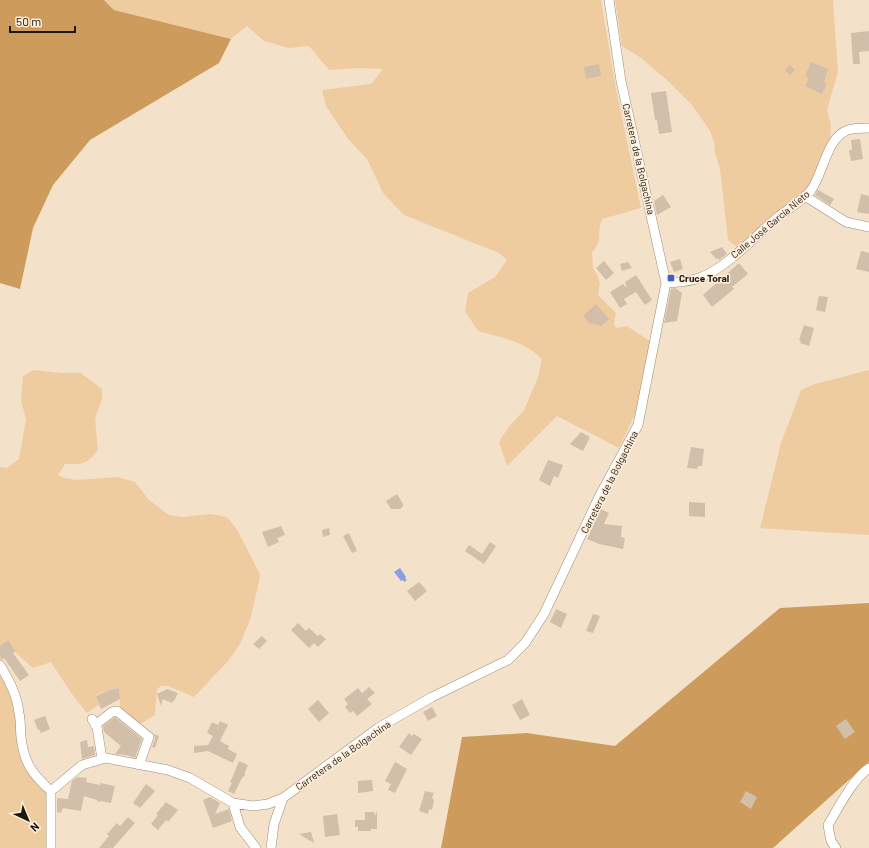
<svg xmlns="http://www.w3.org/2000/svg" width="869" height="848" font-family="Barlow,sans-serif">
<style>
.green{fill:#efcca0}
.forest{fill:#cd9b5b}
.water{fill:#87a0e2}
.building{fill:#d1bfa9}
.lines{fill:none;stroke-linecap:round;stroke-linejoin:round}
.minor-casing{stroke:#9e8d78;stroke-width:10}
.minor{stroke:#fff;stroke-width:9}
.poi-dot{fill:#3d5cce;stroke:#feefdc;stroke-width:1.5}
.labels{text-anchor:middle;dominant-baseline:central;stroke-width:3;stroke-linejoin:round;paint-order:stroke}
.street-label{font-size:10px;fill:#1c160e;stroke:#feefdc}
.poi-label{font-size:10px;font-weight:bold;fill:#1c160e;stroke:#feefdc;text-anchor:start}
</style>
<rect width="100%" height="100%" fill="#f4e1ca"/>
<path class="green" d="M104 0H601L616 89 641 208 602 219C596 234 604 239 592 253L593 268 597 274 600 283 598 295 616 313 614 323 616 328 627 326 650 341 638 408 619 448 557 416 507 466 499 442 508 428 524 410 537 380 542 360C527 342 500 337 478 331L465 311 468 293 495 277 507 260 499 253 404 215 383 193 367 159 348 139 326 106 322 90 371 84 383 69 359 68 329 70 309 46 289 48 264 41 247 26 231 39 114 10Z
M615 0H833L838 72 827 110 831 125 830 139 809 188 738 248 728 240 720 169 715 153 714 142 710 131 692 105 668 81 641 58 622 46Z
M33 370 62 373H81L102 389V399L95 419 98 450C86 465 84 464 65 464L58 475 65 478 76 480 118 477 135 482 149 500 169 515 182 517 211 514 227 517 236 528 260 574 258 586 250 620 240 644 229 660 194 697 168 686H161L157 689 155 715 140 724 132 719 120 707 119 688 110 690 96 695 99 705 87 713 74 697 51 662 33 668 15 652 0 661V467L7 468 19 459 26 419 21 400 23 376Z
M869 370V535L760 528 781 443 801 390 815 384Z
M0 665 13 688 24 754 51 791V848H0Z"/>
<path class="forest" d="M0 0H104L114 10 231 39 219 63 90 140 53 185 33 228 20 289 0 283Z
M869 603V762L773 848H441L462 737 527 733 615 746 780 608Z"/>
<path class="water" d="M400 568 406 577 405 578 407 580 404 582 403 580 401 581 394 572Z"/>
<path class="building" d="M869 31V51L859 52 860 64H853L851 33Z
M811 62 828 69 824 82 827 83 822 94 805 86 809 78 805 76Z
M599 64 601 76 586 79 584 67Z
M790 65 795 70 790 75 785 70Z
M666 91 672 132 659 134 657 120H655L651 93Z
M860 139 863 159 851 161 849 150H852L851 140Z
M818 190 834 199 830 205 815 195Z
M861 194 869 196V214L857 212Z
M663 195 671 207 657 215 654 201Z
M722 247 727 254 719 260 717 258 716 259 710 252Z
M861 251 869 253V272L856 269Z
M680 259 683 269 674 272 670 262Z
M604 261 614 273 606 280 596 268Z
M628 262 632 268 622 271 620 264Z
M739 263 748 274 732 287 734 289 712 307 703 295Z
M636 275 652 300 645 305 636 292 624 299 627 304 620 308 610 292 623 284 627 288 625 282Z
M675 288 682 293 677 321 664 323 671 289Z
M819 296 828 297 825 312 816 310Z
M596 304 609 319 601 326 596 324 594 325 592 323 590 324 583 316Z
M804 325 814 328 809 346 800 343 801 341 799 340Z
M581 432 590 437 583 451 570 444Z
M691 447 704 449 702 466H698L697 469 687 468Z
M548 460 563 465 558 478 554 476 550 486 539 480Z
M397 494 403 504V506L400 509H391L386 501Z
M689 502 705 503V517L689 516Z
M601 509 609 513 604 524 622 526 621 537 625 538 623 549 599 544 587 539Z
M281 526 285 535 277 538 279 542 268 547 262 532Z
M329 528 330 535 323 537 322 530Z
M349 533 357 551 352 553 343 536Z
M490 542 496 546 484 564 465 551 469 545 482 554Z
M419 582 427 591 415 601 407 591Z
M556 609 567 614 561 628 550 622Z
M593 614 600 616 593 633 586 631Z
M298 623 306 631 309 628 318 636 320 634 326 639 318 647 314 643 309 648 291 630Z
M262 636 267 641 259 649 253 644Z
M8 640 15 651 13 653 29 675 20 681 4 658 2 659 0 655V646Z
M369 687 375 693 367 699 372 704 357 716 353 711 350 713 345 707 348 704 344 699 358 688 362 693Z
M119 688 120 699 101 709 96 696 110 690Z
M167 689 178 693 174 701H173L172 703 163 699 161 706 157 694Z
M522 699 530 715 520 720 512 705Z
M318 700 329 713 319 722 308 709Z
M432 707 437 716 428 721 423 712Z
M45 716 50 729 41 733 39 729 38 730 34 720Z
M115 717 142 739 135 758 126 755 115 754 121 746 104 732 103 726Z
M846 719 855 732 845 739 836 726Z
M220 721 228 725 220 741 229 746 228 749 237 754 233 763 208 751 194 753V746L208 745 213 736 207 733 212 722 218 725Z
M409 733 412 736 414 734 422 739 411 755 399 747Z
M154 734 159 736 155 748 152 747 155 739Z
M87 740 88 747 94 746 95 755 82 759 80 742Z
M239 761 248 765 245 772V775L242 778 234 794 228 791 232 783 230 782 233 776Z
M395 762 407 769 395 793 388 790 391 784 385 781Z
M77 777 87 778 86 782 100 785V783L115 786 111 803 101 801 98 802 97 800 84 796 81 811 63 808 61 813 57 812V798L68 799 72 781Z
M372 780 373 791 358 793V781Z
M146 784 155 791 140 808 133 803Z
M425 791 434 793 432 797 434 801 432 810 429 809 428 814 419 811Z
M746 791 757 797 751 809 740 802Z
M210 797 220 803 215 814 229 809 232 821 213 828 203 800Z
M166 802 178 810 168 822 166 820 158 830 151 824 158 815 156 814Z
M377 811V829H371V831H358V827H355V820H365V812H374L375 816Z
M337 814 340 835 325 837 323 816Z
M128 817 135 823 113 848H99L109 836 107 834 117 823 120 826Z
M311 832 314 843 299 834Z"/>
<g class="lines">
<g class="minor-casing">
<path id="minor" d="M805 196 846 222 869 227
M666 283C676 282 689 282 699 278 727 268 755 236 778 217 788 209 800 202 809 193 823 177 826 137 848 130 854 128 862 128 869 128
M0 665C9 680 17 695 19 713 21 721 20 729 21 737 24 763 32 774 51 791V848
M92 719 97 727 102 759
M95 725 112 712 117 711 149 737 139 765
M51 791 82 765 106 758 168 770 190 778 233 803 253 806 268 804 283 798
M233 803 240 827 256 848
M271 848 274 824 283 798 378 728 432 697 508 660 525 643 544 614 599 497 638 425 666 283 621 81 609 0
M836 848 831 841 828 825C839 807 852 780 869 768"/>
</g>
<use href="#minor" class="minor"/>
</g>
<rect class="poi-dot" x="667" y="274" width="8" height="8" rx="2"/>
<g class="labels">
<g class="street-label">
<text transform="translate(639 159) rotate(77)">Carretera de la Bolgachina</text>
<text transform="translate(770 224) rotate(-40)">Calle José García Nieto</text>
<text transform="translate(609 482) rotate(-63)">Carretera de la Bolgachina</text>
<text transform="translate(343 755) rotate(-35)">Carretera de la Bolgachina</text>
</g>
<g class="poi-label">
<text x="679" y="278">Cruce Toral</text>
</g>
</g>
<g transform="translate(28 820) rotate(136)" stroke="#feefdc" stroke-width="3" paint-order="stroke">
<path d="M0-3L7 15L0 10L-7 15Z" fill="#1c160e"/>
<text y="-6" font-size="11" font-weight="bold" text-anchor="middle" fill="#1c160e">N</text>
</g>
<path d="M10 26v6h65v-6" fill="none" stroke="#1c160e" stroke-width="2"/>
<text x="16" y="26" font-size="12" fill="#1c160e" stroke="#feefdc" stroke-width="3" paint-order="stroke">50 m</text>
</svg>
